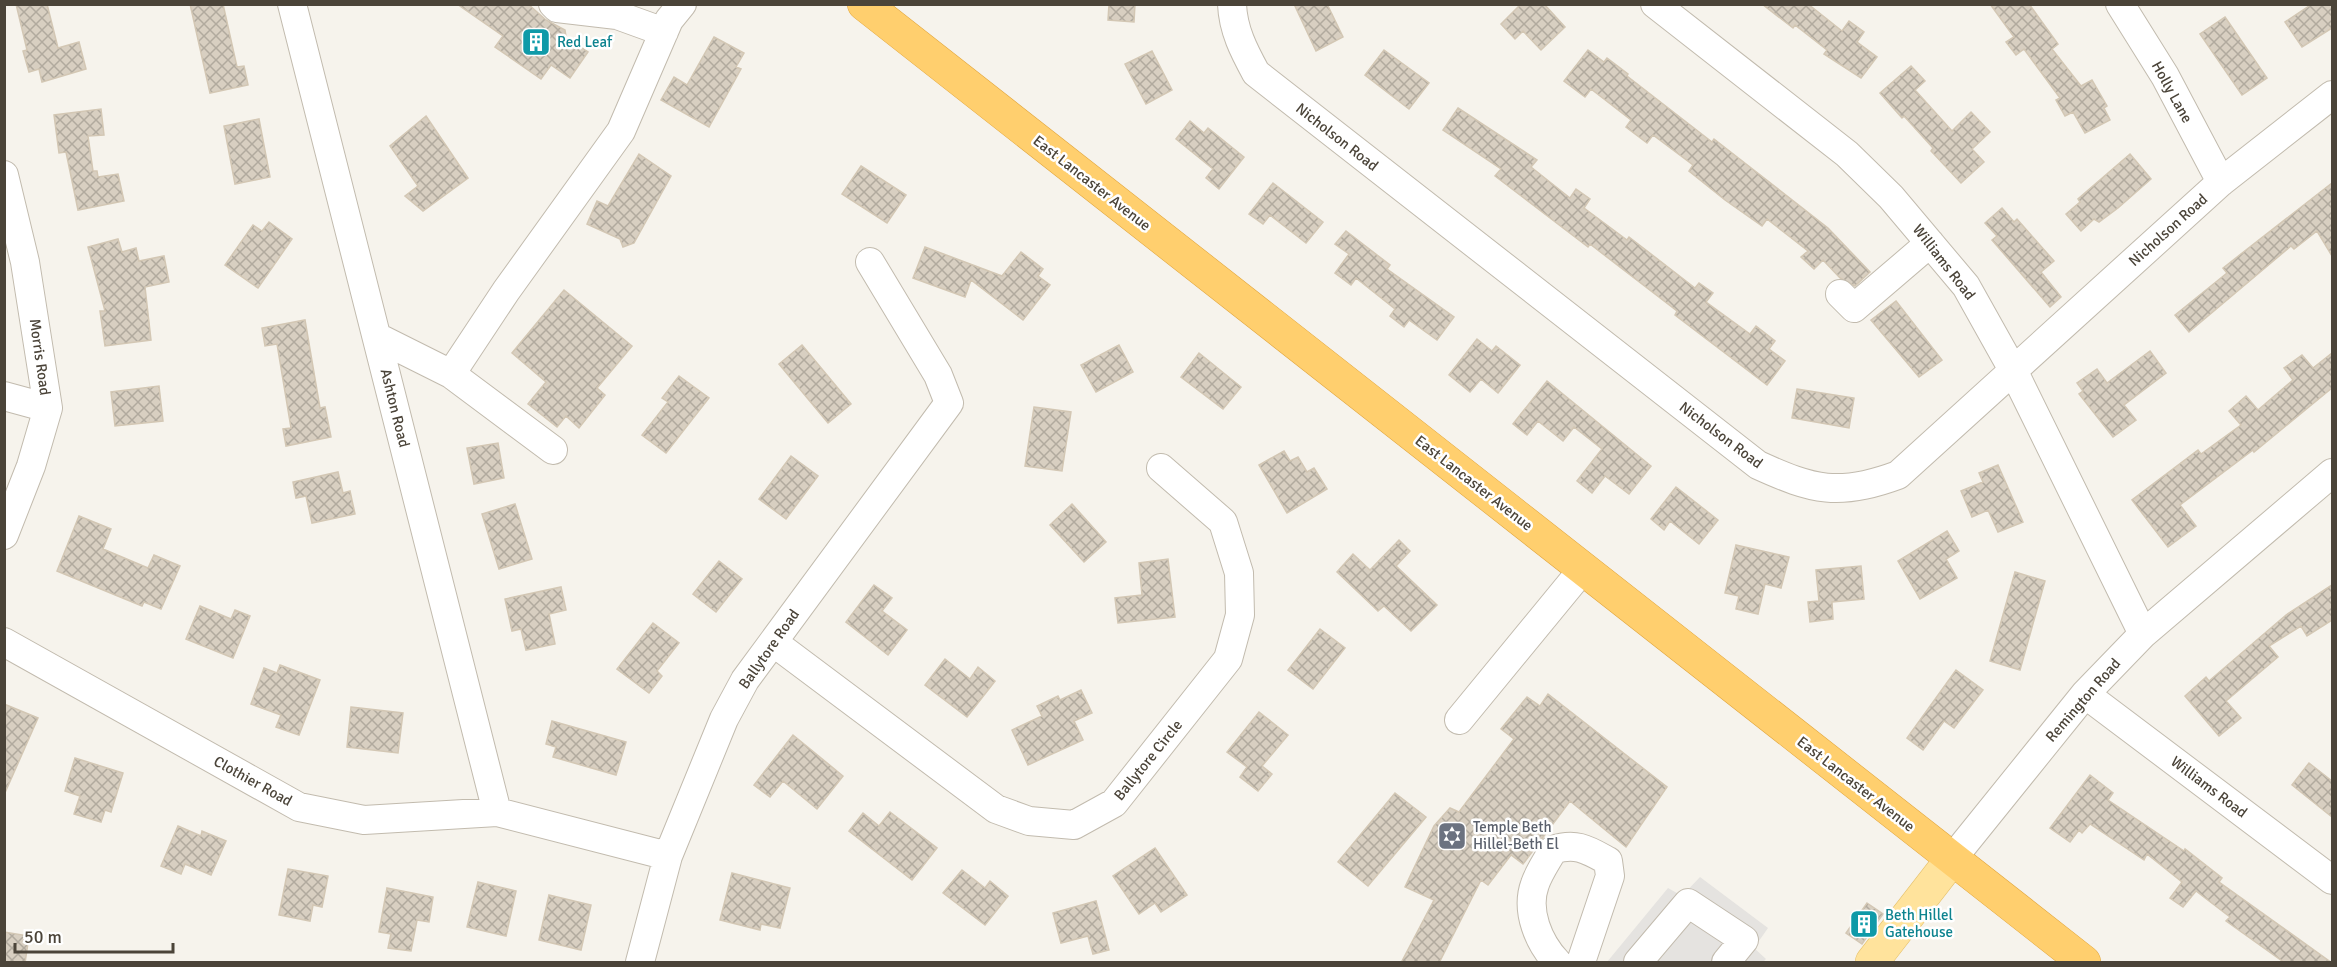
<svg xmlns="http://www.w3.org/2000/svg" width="2337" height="967" font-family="Signika,sans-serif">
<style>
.parking{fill:#e5e3e0}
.building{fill:url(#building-cross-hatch);stroke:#d3c7b4;stroke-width:1.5}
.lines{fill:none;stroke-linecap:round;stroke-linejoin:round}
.minor-casing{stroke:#c2bbae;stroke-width:30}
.major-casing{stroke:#e6c16a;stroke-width:34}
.highway-casing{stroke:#e0a43c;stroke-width:34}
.minor{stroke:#fff;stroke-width:28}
.major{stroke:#ffe39c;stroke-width:33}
.highway{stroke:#ffcf6e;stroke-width:33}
.labels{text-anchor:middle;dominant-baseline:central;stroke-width:5;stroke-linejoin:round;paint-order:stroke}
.culture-label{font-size:15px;fill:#0d838f;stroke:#fff;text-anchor:start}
.street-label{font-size:15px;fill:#4b4439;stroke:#fff}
.worship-label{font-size:15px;fill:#5b616d;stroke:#fff;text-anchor:start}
</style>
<defs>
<pattern id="building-cross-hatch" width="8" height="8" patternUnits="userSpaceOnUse" patternTransform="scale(1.5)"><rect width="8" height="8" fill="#d8cfc1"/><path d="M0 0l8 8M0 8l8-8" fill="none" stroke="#b1aa9e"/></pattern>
</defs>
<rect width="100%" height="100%" fill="#f6f3ec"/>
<path class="parking" d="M1700 877 1768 928 1754 948 1766 959 1763 962H1607L1668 888 1682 896Z"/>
<path class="building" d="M16 4H47L58 48 79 42 86 69 42 82 39 69 29 72 23 51 27 50Z
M190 4H223L237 67 244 66 248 85 210 93Z
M457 4H528L546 20 565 30 566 37 588 52 570 78 551 65 541 79 495 47 503 36Z
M1109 4H1135L1134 22 1108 20Z
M1294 4H1327L1343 37 1316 51Z
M1521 4H1544L1565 27 1541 50 1523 31 1515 39 1501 24Z
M1762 4H1808L1842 31 1849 21 1864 32 1857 42 1877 57 1861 78 1824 54 1827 50 1795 25 1793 28Z
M1990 4H2029L2058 44 2052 49 2081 86 2092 80 2107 106 2104 108 2110 120 2085 133 2073 112 2065 116 2056 100 2060 98 2024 49 2016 55 2006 42 2014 37Z
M2312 4H2332V28L2302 47 2285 22Z
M2225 17 2267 78 2242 95 2200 34Z
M714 37 744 53 736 67 741 69 709 127 661 100 674 77 687 85Z
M1384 50 1429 83 1409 109 1365 75Z
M1588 50 1604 62 1607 58 1628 74 1627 76 1712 142 1714 139 1828 228 1870 272 1855 286 1840 278 1823 260 1814 269 1801 257 1808 251 1767 219 1762 226 1725 200 1689 171 1693 165 1653 135 1647 143 1626 127 1631 120 1591 89 1585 97 1564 81Z
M1152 51 1172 90 1146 104 1125 64Z
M1911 66 1925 81 1915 90 1952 131 1971 112 1990 132 1972 149 1984 162 1961 183 1931 151 1933 148 1904 116 1902 118 1880 93Z
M1458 108 1537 160 1531 167 1570 198 1576 189 1590 199 1584 208 1627 240 1629 237 1695 288 1699 283 1713 293 1706 302 1750 334 1756 326 1775 341 1769 349 1785 361 1767 385 1675 315 1677 311 1590 244 1588 247 1495 176 1501 169 1443 130Z
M101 109 104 135 88 136 93 171H97L98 177 118 174 124 201 78 210 66 152 59 153 54 115Z
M426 116 468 178 423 211 405 196 418 186 390 146Z
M259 119 270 177 235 184 224 126Z
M1190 121 1204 133 1208 128 1244 157 1219 189 1206 178 1213 169 1176 139Z
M639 154 671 176 634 243 623 247 620 239 587 224 597 201 608 206Z
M2130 154 2151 179 2118 208 2099 222 2094 219 2081 231 2066 214 2080 202 2078 199Z
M861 166 906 195 887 223 842 194Z
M1273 183 1323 222 1306 243 1270 215 1263 224 1249 214Z
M2332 183V256L2317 231 2294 249 2291 246 2189 332 2175 315 2227 273 2223 268Z
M2002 208 2014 222 2017 219 2054 261 2041 272 2061 297 2050 307 1992 240 1997 236 1985 223Z
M269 222 292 239 258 288 225 265 253 225 262 231Z
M1346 231 1390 265 1387 269 1454 317 1437 340 1409 320 1404 327 1390 316 1395 309 1356 278 1351 285 1335 273 1349 254 1335 244Z
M118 239 122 252 136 248 139 261 164 256 169 282 145 287 151 340 105 346 100 311H105L88 247Z
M925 247 1002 276 1021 252 1043 269 1038 276 1050 285 1023 320 971 280 965 297 913 278Z
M564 290 632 346 597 388 605 395 579 428 566 416 557 427 528 404 546 382 512 353Z
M1896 301 1942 360 1919 377 1871 320Z
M305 320 320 408 325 407 331 437 286 446 283 429 291 428 277 344 265 346 262 328Z
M1477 339 1492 351 1496 346 1520 365 1498 393 1481 379 1470 392 1449 375Z
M802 345 851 404 828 423 779 364Z
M1119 345 1133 372 1096 392 1081 365Z
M2150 351 2166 373 2124 405 2136 420 2113 437 2079 394 2083 391 2077 383 2097 369 2107 383Z
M1199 353 1241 387 1223 409 1181 377Z
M2332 353V388L2254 452 2253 450 2180 505 2196 526 2168 547 2132 500 2198 450 2201 454 2241 425 2229 411 2246 396 2258 410 2293 380 2284 368 2302 355 2313 368Z
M679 376 709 398 666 453 642 435 668 402 662 398Z
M1547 381 1651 466 1629 494 1605 476 1592 493 1577 481 1602 449 1574 427 1563 441 1538 421 1527 435 1513 424Z
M159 386 163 421 115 426 111 392Z
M1797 389 1854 398 1849 428 1792 418Z
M1034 407 1071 412 1062 471 1025 466Z
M498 443 504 478 474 484 467 448Z
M1284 451 1290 461 1298 457 1307 472 1314 468 1327 489 1287 513 1259 465Z
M791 456 818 476 786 519 759 499Z
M1998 465 2023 522 1998 532 1988 510 1972 517 1961 491 1983 482 1979 473Z
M338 472 343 493 350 491 355 514 312 523 306 496 296 498 293 482Z
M1676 487 1718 520 1699 544 1670 521 1664 530 1651 519Z
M515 504 532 559 499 569 482 514Z
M1072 504 1106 542 1084 562 1050 525Z
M79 516 111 529 103 549 148 568 154 555 180 566 161 609 144 602 142 606 57 571Z
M1947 531 1959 551 1946 559 1957 578 1920 599 1898 561Z
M1399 540 1410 551 1396 566 1437 605 1411 631 1384 606 1378 611 1337 572 1353 554 1370 570Z
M1736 545 1789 557 1781 588 1765 584 1758 614 1736 609 1739 596 1725 593Z
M1168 559 1175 617 1118 623 1115 598 1142 595 1139 563Z
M719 561 742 579 716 612 693 594Z
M1861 566 1864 599 1832 602 1833 619 1810 622 1808 602 1819 601 1816 570Z
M2015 572 2045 581 2020 670 1990 661Z
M874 585 892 598 882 611 907 630 888 655 846 622Z
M2332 585V620L2307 636 2301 626 2269 646 2278 657 2226 701 2241 718 2219 736 2185 696 2206 677 2209 681 2286 615Z
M561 587 566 610 549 614 555 644 526 650 521 629 512 631 505 599Z
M200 606 231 619 235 610 250 616 233 658 186 639Z
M653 623 679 643 657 671 662 676 649 693 617 669Z
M1320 629 1345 648 1313 689 1288 670Z
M945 659 970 679 978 667 995 681 967 717 925 685Z
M280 665 320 680 299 735 276 727 281 715 251 704 264 668 277 673Z
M1956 670 1983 690 1954 728 1944 721 1923 750 1907 738Z
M1081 690 1092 713 1074 721 1083 740 1028 765 1012 730 1042 716 1037 706 1058 696 1060 700Z
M1548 694 1667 787 1626 847 1570 801 1523 864 1511 855 1488 885 1481 880 1439 963H1401L1434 900 1405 887 1434 826 1450 808 1459 812 1514 739 1501 729 1527 697 1540 706Z
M4 704 38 718 4 795Z
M351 707 403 713 398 753 347 747Z
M1259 712 1288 735 1262 766 1272 774 1258 791 1240 777 1247 767 1227 752Z
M552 721 626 742 616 775 553 757 556 747 546 744Z
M793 735 843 776 817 809 783 781 770 797 754 785Z
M75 758 123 773 111 812 105 810 101 822 74 814 80 796 65 791Z
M2309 763 2332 781V817L2292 785Z
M2090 775 2113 793 2108 800 2184 851 2185 849 2222 878 2219 882 2332 963H2285L2226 921 2230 917 2196 891 2183 907 2170 898 2182 882 2147 854 2144 860 2090 824 2082 833 2079 830 2070 842 2050 828Z
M1395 793 1426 817 1368 886 1338 862Z
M890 812 937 848 912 880 849 831 863 813 879 826Z
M178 826 201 836 202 831 226 841 211 875 185 864 181 874 161 866Z
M1155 848 1187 895 1161 912 1155 903 1139 914 1113 876Z
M288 869 328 876 322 907 313 905 310 921 279 915Z
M962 870 985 888 990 881 1008 896 985 925 943 893Z
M732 873 790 888 780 928 761 924 760 930 720 920Z
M478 882 516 891 506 936 467 927Z
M387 888 433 897 429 922 417 920 411 951 388 948 391 934 379 932Z
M549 895 591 905 581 950 539 940Z
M1096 901 1109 950 1093 954 1088 936 1061 943 1053 913Z
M1867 903 1883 914 1862 944 1846 933Z
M4 932 29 936 25 963H4Z"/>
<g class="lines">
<g class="minor-casing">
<path id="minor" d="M292 4 497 812
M553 4 557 8 617 15 664 32
M1232 4C1233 30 1244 51 1256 73L1758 465C1813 490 1839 497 1898 475L2221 182 2332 95
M1655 4 1847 154 1891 197 1966 286 2013 370 2143 634
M2120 4 2165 76 2221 182
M4 175 25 262 48 408 31 466 4 535
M1840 294 1854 308 1930 243
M377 337 451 374 506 291 621 131 669 20 682 4
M451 374 553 450
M4 396 48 408
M4 642 299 807 364 820 497 812 668 856
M773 642 996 809 1029 821 1074 825 1114 803 1228 659 1240 615 1239 573 1223 522 1161 468
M2085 694 2332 880
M1459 720 1583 569
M1952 859 2085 694 2143 634 2332 473
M640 962 668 856 724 719 745 680 949 403 938 375 870 262
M1557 962C1539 943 1525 911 1535 884 1539 872 1547 861 1553 850 1576 842 1588 850 1608 861L1610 876 1581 962
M1638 962 1688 903 1744 940 1726 962"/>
</g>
<g class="major-casing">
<path id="major" d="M1872 962 1952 859"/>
</g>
<g class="highway-casing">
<path id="highway" d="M864 4 2084 962"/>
</g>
<use href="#minor" class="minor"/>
<use href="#major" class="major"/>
<use href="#highway" class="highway"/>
</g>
<defs>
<g id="building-square" transform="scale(1.5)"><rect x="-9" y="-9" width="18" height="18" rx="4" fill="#0f9aa8" stroke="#fff"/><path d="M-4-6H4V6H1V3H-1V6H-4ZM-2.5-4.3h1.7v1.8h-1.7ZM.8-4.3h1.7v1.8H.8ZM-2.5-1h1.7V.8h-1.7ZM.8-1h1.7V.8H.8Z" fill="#fff"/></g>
<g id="synagogue-square" transform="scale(1.5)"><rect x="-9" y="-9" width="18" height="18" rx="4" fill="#6b7280" stroke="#fff"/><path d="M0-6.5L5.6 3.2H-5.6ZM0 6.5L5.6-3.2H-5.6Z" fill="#fff"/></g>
</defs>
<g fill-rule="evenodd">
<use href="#building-square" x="536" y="42"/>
<use href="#synagogue-square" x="1452" y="836"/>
<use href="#building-square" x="1864" y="924"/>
</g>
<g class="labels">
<g class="culture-label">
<text x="557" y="42">Red Leaf</text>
<text x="1885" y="915">Beth Hillel<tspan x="1885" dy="17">Gatehouse</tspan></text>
</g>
<g class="street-label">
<text transform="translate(2172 92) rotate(61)">Holly Lane</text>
<text transform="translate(1337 137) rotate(38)">Nicholson Road</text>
<text transform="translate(1092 183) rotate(38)">East Lancaster Avenue</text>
<text transform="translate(2168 230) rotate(-42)">Nicholson Road</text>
<text transform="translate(1944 262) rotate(52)">Williams Road</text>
<text transform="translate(40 357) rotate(82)">Morris Road</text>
<text transform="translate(395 408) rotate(76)">Ashton Road</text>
<text transform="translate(1721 435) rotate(37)">Nicholson Road</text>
<text transform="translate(1474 483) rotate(38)">East Lancaster Avenue</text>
<text transform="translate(769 649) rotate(-55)">Ballytore Road</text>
<text transform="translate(2083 700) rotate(-49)">Remington Road</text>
<text transform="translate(1148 760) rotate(-51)">Ballytore Circle</text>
<text transform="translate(253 781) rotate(29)">Clothier Road</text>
<text transform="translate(1856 784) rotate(38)">East Lancaster Avenue</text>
<text transform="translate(2209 787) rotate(37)">Williams Road</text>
</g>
<g class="worship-label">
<text x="1473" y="827">Temple Beth<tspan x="1473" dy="17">Hillel-Beth El</tspan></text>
</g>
</g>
<rect width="2337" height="967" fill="none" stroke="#4b4439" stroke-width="12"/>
<path d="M15 943v9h158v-9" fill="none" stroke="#4b4439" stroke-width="3"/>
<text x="24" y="943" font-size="18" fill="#4b4439" stroke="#ffffff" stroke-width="4.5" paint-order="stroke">50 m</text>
</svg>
